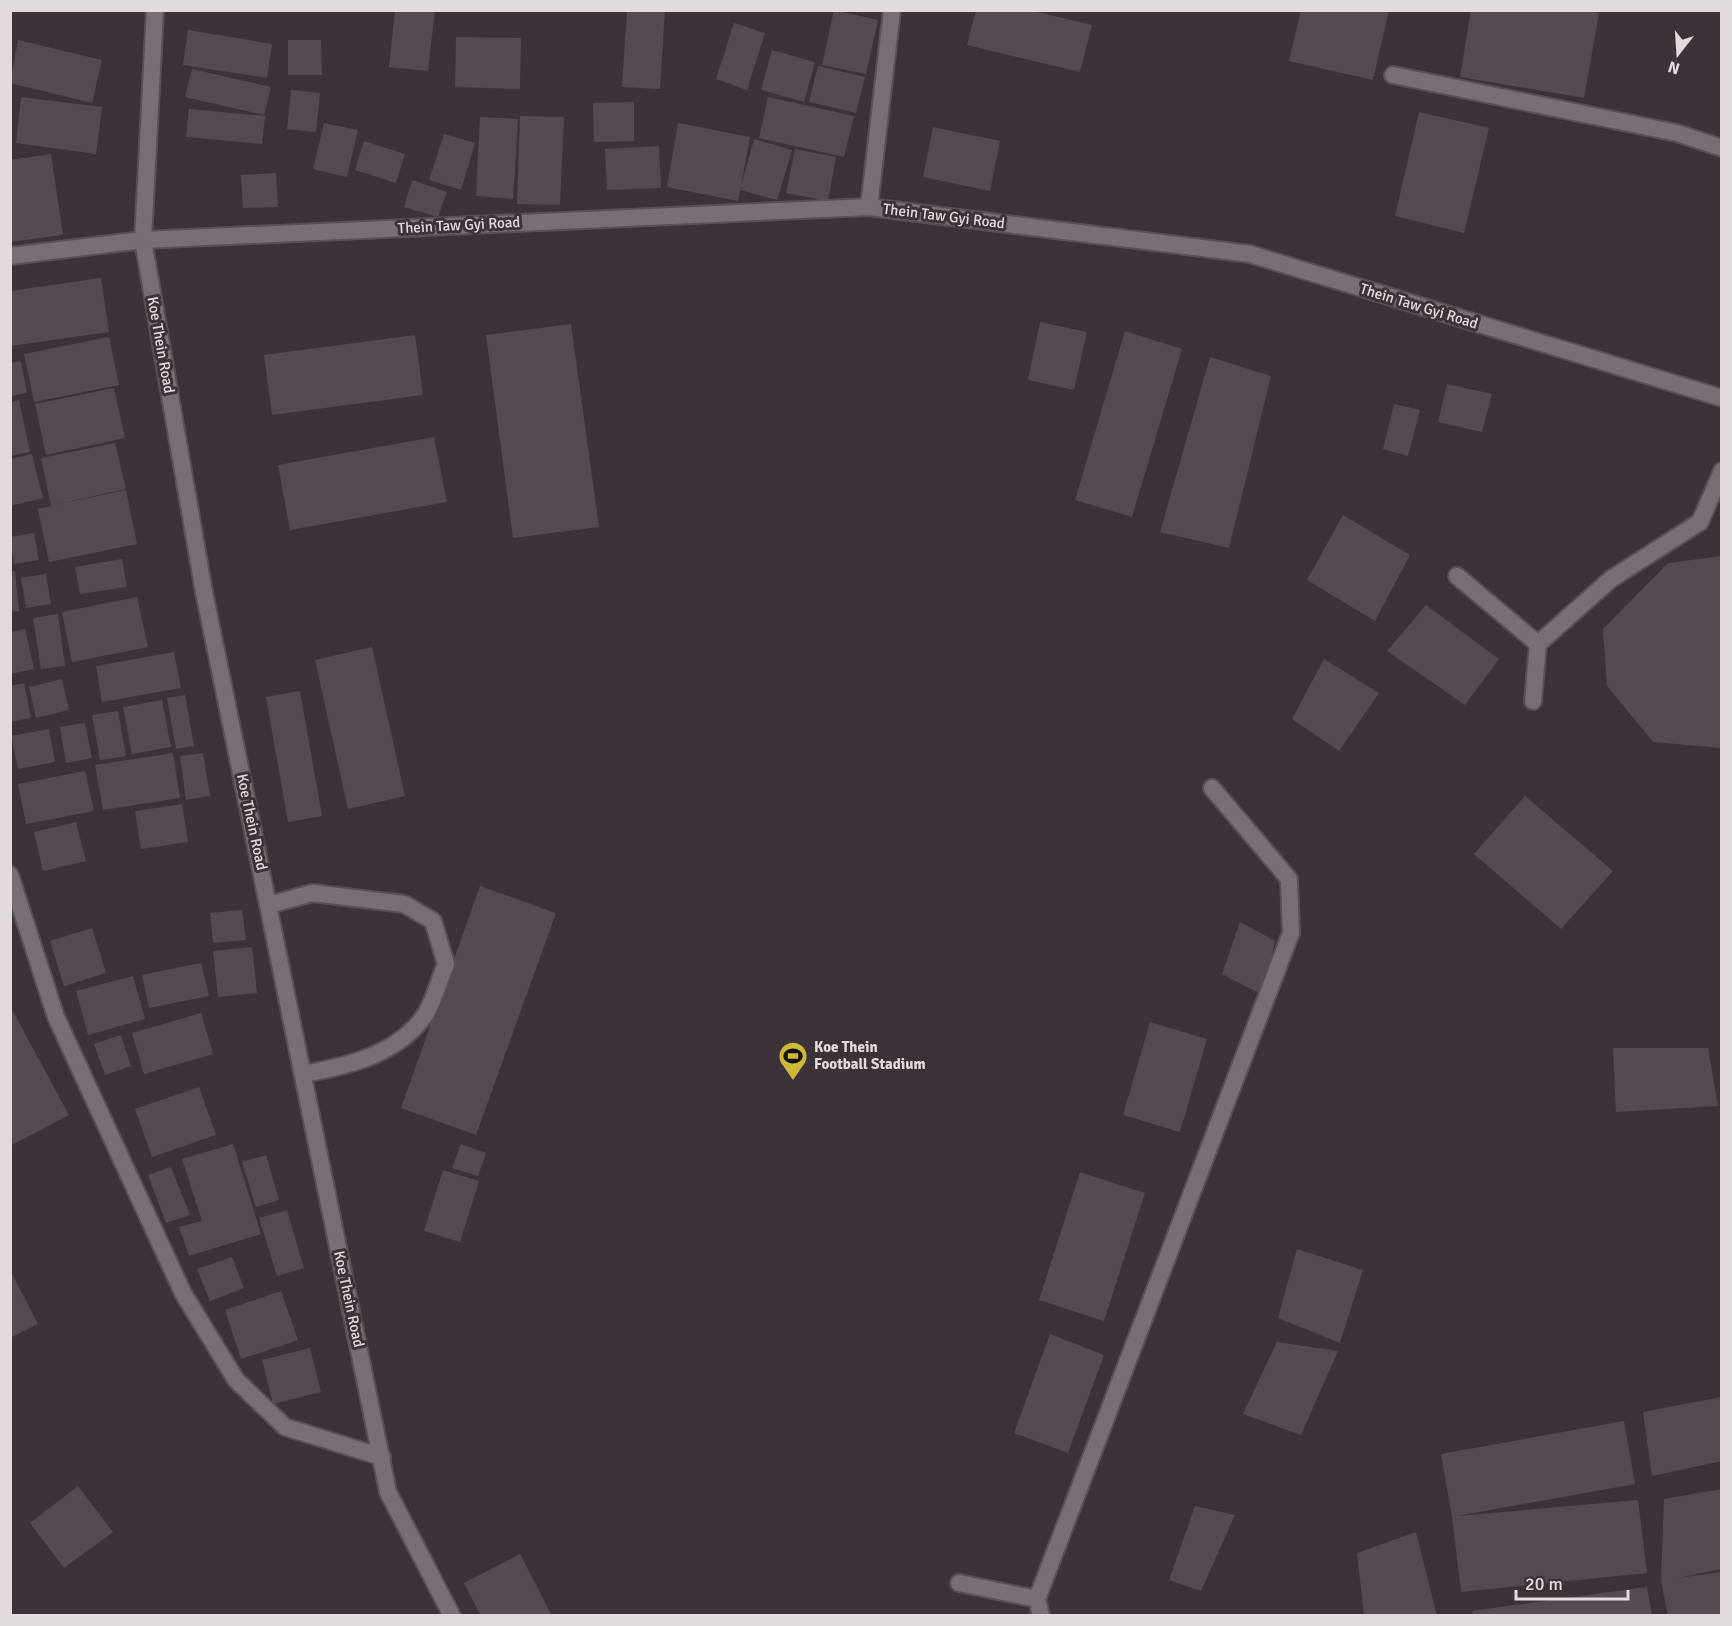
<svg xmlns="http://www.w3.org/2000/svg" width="1732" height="1626" font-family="Signika,sans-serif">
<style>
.building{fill:#534a52}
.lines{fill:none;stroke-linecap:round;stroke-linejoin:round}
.minor-casing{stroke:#575056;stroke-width:20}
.tertiary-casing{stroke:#575056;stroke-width:20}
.minor{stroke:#786e76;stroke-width:16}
.tertiary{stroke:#786e76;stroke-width:16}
.labels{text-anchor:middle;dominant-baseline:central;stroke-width:6;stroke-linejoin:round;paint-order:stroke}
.street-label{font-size:15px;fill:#e1dbdf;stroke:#3c333a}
.poi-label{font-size:15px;font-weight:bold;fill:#e1dbdf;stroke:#3c333a;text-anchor:start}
</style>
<rect width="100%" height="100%" fill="#3c333a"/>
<path class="building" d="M395 10H435L428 71 389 67Z
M627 10H665L660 89 622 87Z
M834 10 878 20 866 74 822 65Z
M976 10H1029L1092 25 1080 72 967 45Z
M1301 10H1389L1373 80 1289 61Z
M1471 10H1583L1599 13 1584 98 1460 77Z
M734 23 765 33 747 90 716 79Z
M188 30 272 44 267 78 183 65Z
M456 37 521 38 520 89 455 87Z
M18 40 102 60 92 103 10 83Z
M288 40H321L322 75H288Z
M772 50 815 62 804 102 761 90Z
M818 66 865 77 856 113 809 102Z
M192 69 271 87 264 115 185 97Z
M291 90 320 93 316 132 287 129Z
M21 97 102 107 96 154 16 143Z
M768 97 854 116 844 157 759 138Z
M634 102V141L594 142 593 103Z
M189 109 265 116 262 144 186 137Z
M1419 112 1489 128 1464 233 1395 216Z
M520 116 564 117 560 205 517 204Z
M480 117 518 119 513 199 476 196Z
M324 123 358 130 347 177 313 169Z
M678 123 750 137 741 186 754 139 792 150 777 200 740 190 738 201 667 187Z
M933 127 1000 141 990 191 923 177Z
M444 134 475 143 461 190 429 180Z
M364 141 405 154 396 183 355 170Z
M659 146 661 188 607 190 605 149Z
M795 149 836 157 828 201 786 193Z
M51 154 63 235 10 242V160Z
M276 173 278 207 243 208 241 175Z
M412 180 447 192 438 217 404 207Z
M101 278 109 332 10 346V291Z
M1040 322 1087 332 1074 390 1028 380Z
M571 324 599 527 513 538 486 335Z
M1125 331 1182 349 1132 517 1075 500Z
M415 335 423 395 272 415 264 355Z
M109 337 119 385 34 402 24 354Z
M1210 357 1271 376 1229 548 1160 532Z
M21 361 27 393 10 396V363Z
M1447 384 1492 394 1482 432 1438 422Z
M114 388 125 438 46 455 35 404Z
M19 400 30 452 10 456V402Z
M1394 404 1420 410 1408 456 1383 449Z
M434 437 447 502 290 530 278 465Z
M115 443 126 489 53 505 126 490 137 544 49 562 38 509 51 506 41 458Z
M32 454 43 498 10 506V459Z
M1343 515 1410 555 1375 621 1307 580Z
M34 533 39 560 14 564 10 537Z
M1722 556V748L1653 742 1607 686 1603 629 1668 563Z
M122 559 127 587 80 594 75 567Z
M15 571 19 611 10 612V572Z
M46 574 51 604 26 608 21 578Z
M137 597 148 647 72 662 62 612Z
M1426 605 1499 659 1465 705 1387 651Z
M58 614 65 666 41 669 33 618Z
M25 629 34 669 10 674V632Z
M372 647 405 796 348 809 315 660Z
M174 652 181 688 102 702 96 666Z
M1324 659 1379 693 1339 751 1292 719Z
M62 679 69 710 36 718 29 687Z
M24 683 31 718 10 722V686Z
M300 691 322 816 288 822 266 697Z
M185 695 194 746 176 749 167 698Z
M162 700 171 747 132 754 123 707Z
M118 711 126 756 100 760 92 715Z
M85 723 92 758 66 763 60 727Z
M49 729 55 762 18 769 11 736Z
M173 753 180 798 103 810 95 765Z
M203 753 210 796 186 800 180 756Z
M85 771 94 811 26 824 18 784Z
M1525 796 1613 871 1561 929 1474 854Z
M182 804 188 842 141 849 135 811Z
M76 822 86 861 43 871 34 832Z
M480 886 556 913 476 1135 401 1108Z
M242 910 246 940 213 943 210 913Z
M1240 922 1275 941 1263 995 1222 974Z
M92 928 106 973 64 986 50 941Z
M252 947 257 993 218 997 213 951Z
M201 963 209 996 149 1008 142 975Z
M133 976 145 1019 88 1035 76 991Z
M10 1006 69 1115 10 1146Z
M201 1013 213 1054 144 1074 132 1033Z
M1150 1022 1207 1039 1180 1132 1123 1115Z
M121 1035 131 1066 105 1075 94 1044Z
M1613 1048H1708L1718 1106 1616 1112Z
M199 1087 216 1135 152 1157 135 1109Z
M233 1144 261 1234 189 1256 179 1227 202 1221 182 1159Z
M461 1144 486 1153 478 1176 452 1168Z
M266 1155 279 1200 256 1207 242 1162Z
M171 1167 190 1215 166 1223 148 1175Z
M443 1170 479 1181 460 1242 424 1231Z
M1080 1172 1145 1193 1104 1321 1039 1300Z
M287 1210 304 1268 277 1276 259 1218Z
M1297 1249 1363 1270 1340 1343 1278 1318Z
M232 1257 244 1288 210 1301 197 1269Z
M10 1270 38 1324 10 1338Z
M281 1291 298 1340 241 1359 225 1310Z
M1050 1334 1104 1355 1068 1453 1014 1433Z
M1277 1342 1338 1351 1301 1435 1243 1414Z
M310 1348 321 1392 273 1404 262 1360Z
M1722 1397V1461L1652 1476 1643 1412Z
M1624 1421 1635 1484 1457 1516 1638 1500 1647 1573 1461 1592 1452 1517 1441 1454Z
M78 1486 113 1532 64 1568 30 1523Z
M1722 1489V1569L1677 1578 1722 1572V1616H1668L1661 1581 1664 1499Z
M1195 1506 1235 1515 1201 1591 1169 1580Z
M1416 1532 1437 1616H1364L1357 1553Z
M520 1554 552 1616H481L464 1583Z
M1647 1587 1652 1616H1473L1472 1611Z"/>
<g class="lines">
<g class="minor-casing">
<path id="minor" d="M155 10 143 240 204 592 388 1492 452 1616
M1393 75 1677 133 1722 148
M869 207 892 10
M10 256 143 240
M1457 576 1538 644
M1533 701 1538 644 1611 579 1700 522 1722 471
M10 875 56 1017 183 1293 236 1380 285 1427 382 1457
M269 905 312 893 404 904 433 921 446 964C439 980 434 1001 425 1015 397 1055 348 1066 303 1074
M959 1583 1037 1599 1041 1616
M1037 1599 1291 933 1289 879 1212 788"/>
</g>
<g class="tertiary-casing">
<path id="tertiary" d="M143 240 869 207 1250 254 1722 398"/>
</g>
<use href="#minor" class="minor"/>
<use href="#tertiary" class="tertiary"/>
</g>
<defs>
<g id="stadium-pin" transform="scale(1.5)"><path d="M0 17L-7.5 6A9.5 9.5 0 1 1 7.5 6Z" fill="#cdb938" stroke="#3c333a"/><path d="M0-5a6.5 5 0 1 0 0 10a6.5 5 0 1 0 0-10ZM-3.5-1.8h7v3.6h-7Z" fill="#111"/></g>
</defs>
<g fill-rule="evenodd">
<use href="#stadium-pin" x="793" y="1056"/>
</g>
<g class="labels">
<g class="street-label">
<text transform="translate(944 216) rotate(7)">Thein Taw Gyi Road</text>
<text transform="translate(459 225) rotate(-3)">Thein Taw Gyi Road</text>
<text transform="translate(1419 306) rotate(17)">Thein Taw Gyi Road</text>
<text transform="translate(161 345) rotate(80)">Koe Thein Road</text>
<text transform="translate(252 822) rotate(78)">Koe Thein Road</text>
<text transform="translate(349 1299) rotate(78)">Koe Thein Road</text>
</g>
<g class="poi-label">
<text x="814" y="1047">Koe Thein<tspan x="814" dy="17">Football Stadium</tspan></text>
</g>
</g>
<rect width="1732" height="1626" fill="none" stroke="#e1dbdf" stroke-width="24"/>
<g transform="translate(1678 54) rotate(197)" stroke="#3c333a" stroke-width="4.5" paint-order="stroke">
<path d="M0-4.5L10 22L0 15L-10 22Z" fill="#e1dbdf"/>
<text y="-9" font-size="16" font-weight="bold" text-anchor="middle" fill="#e1dbdf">N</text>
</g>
<path d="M1516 1590v9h112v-9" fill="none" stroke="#e1dbdf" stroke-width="3"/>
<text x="1525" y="1590" font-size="18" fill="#e1dbdf" stroke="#3c333a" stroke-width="4.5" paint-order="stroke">20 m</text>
</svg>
